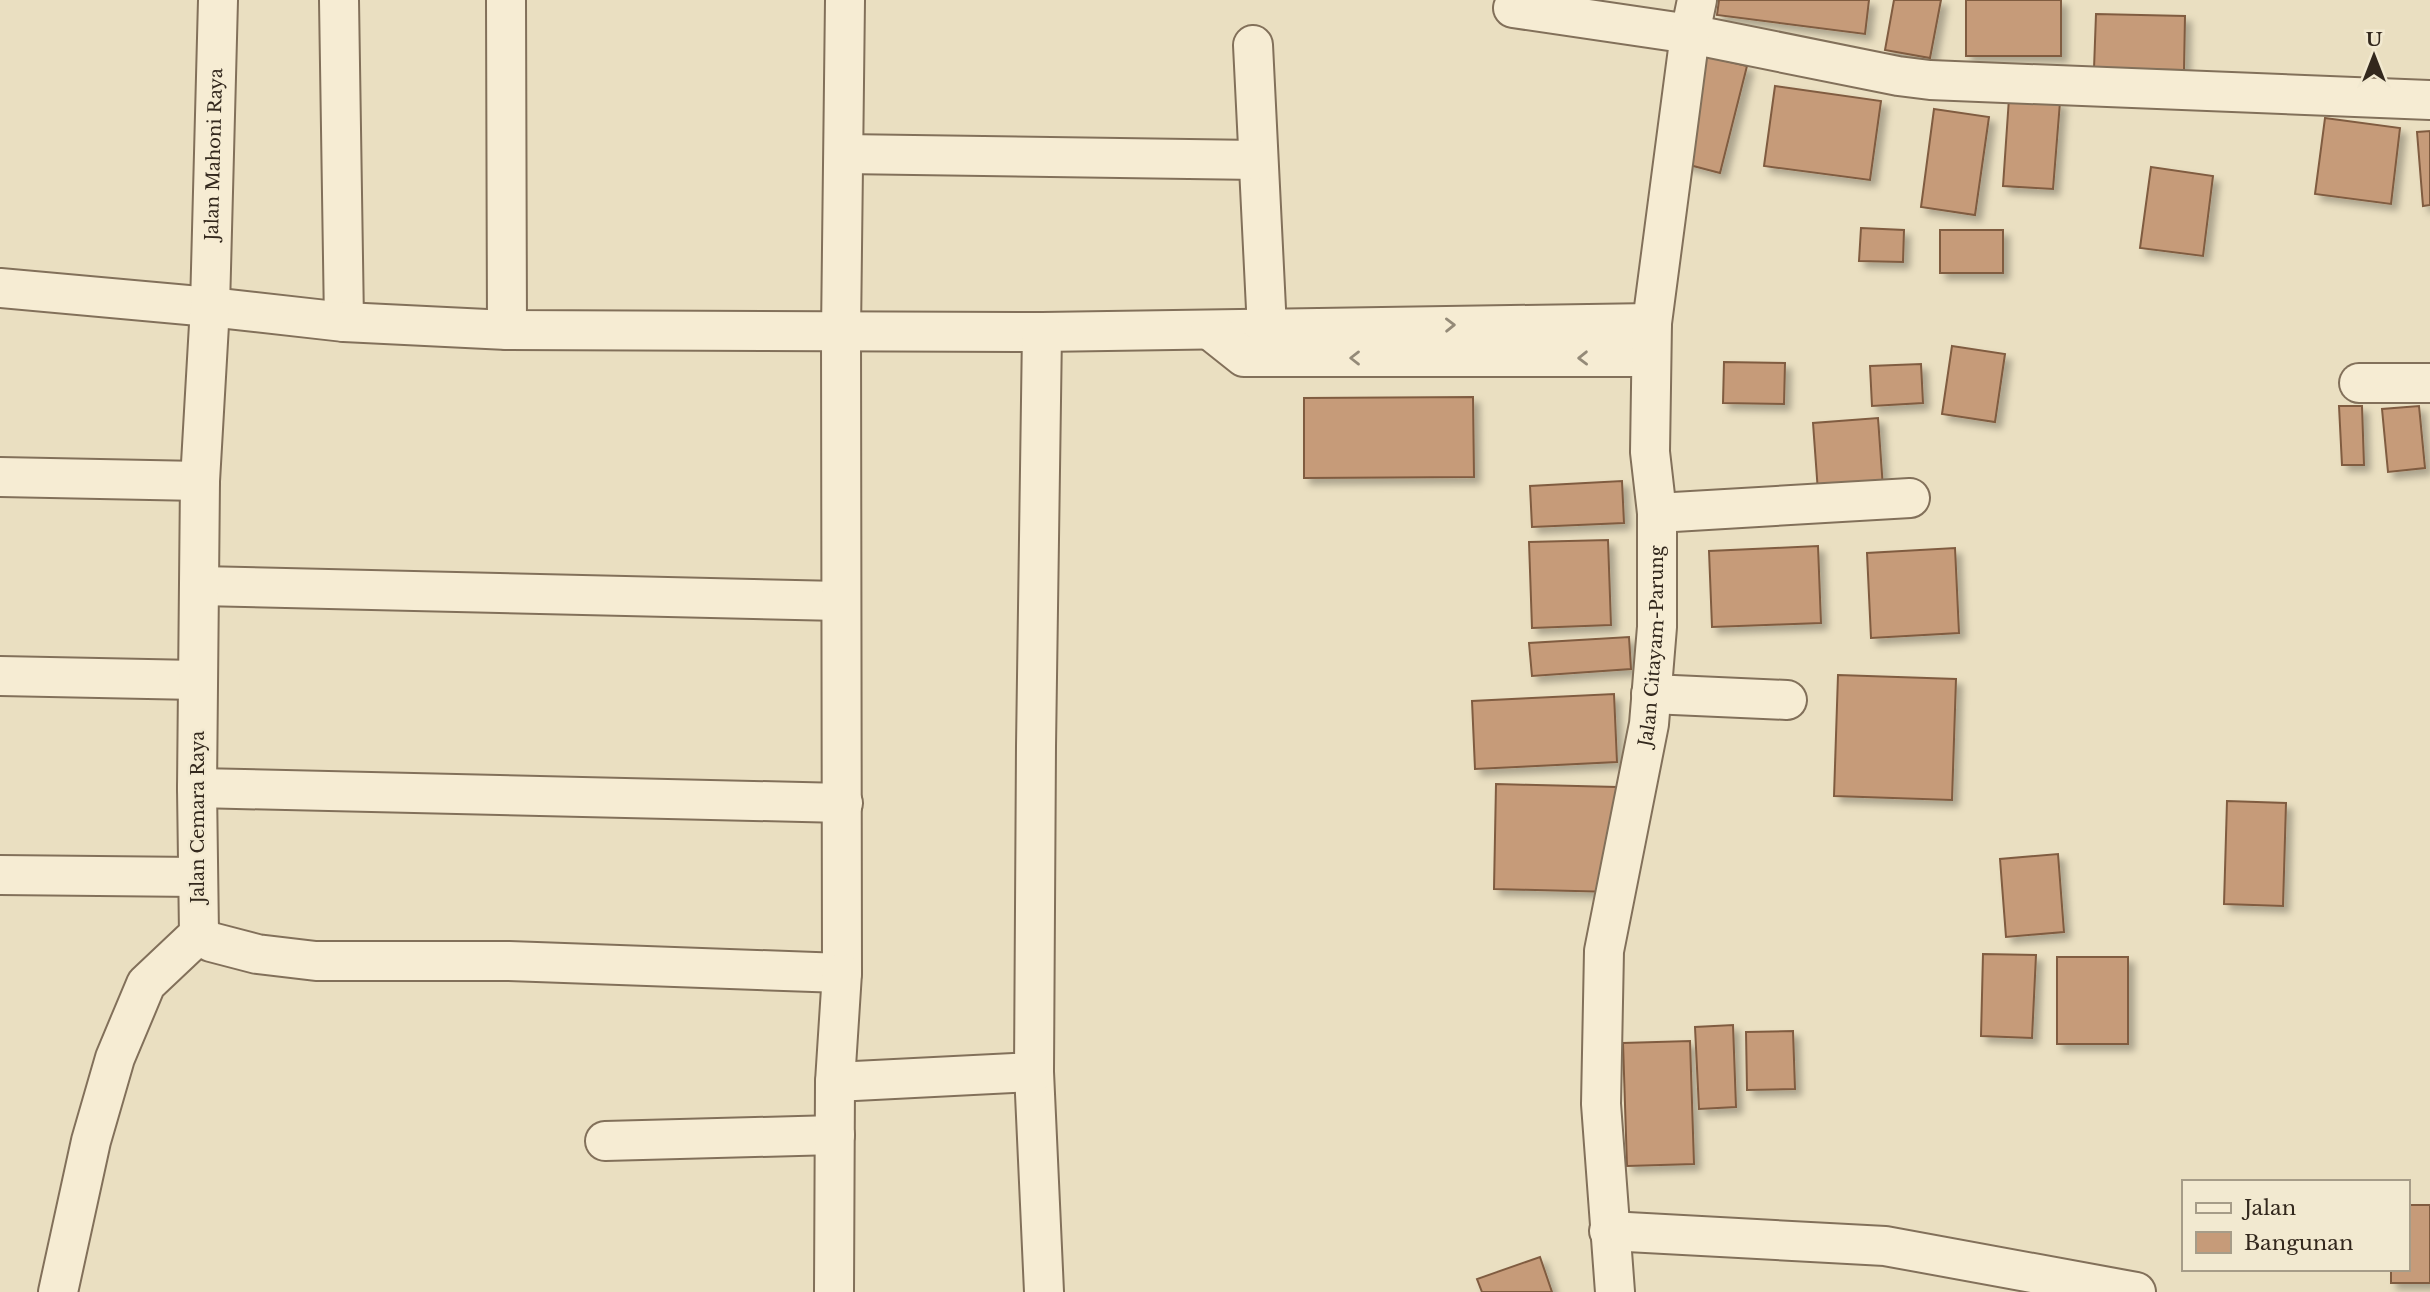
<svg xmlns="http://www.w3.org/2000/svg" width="2430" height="1292" font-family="'Libre Baskerville',serif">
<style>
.building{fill:#c69b79;stroke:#805c41;stroke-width:2;filter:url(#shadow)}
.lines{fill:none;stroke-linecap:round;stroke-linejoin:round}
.street-casing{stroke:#82705a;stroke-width:42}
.street{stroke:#f6ecd3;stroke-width:38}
.oneway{stroke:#948a78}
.labels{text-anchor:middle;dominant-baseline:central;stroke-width:5;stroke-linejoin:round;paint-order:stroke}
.street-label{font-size:18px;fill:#33281d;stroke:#f2e9d0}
</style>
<defs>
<filter id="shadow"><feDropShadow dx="6" dy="6" stdDeviation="3.5" flood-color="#0004"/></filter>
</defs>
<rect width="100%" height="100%" fill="#eadfc1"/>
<path class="building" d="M1719 0H1869L1865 34 1717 15Z
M1894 0H1941L1930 58 1885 50Z
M1966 0H2061V56H1966Z
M2096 14 2185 16 2184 70 2094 69Z
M1705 56 1747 66 1720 173 1678 162Z
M1775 86 1881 101 1870 180 1764 166Z
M2009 98 2060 102 2053 189 2003 186Z
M1934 109 1989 117 1975 215 1921 207Z
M2325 118 2400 128 2391 204 2315 194Z
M2430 131V205L2423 206 2417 132Z
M2151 167 2213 176 2203 256 2140 248Z
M1861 228 1904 230 1903 262 1859 261Z
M1940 230H2003V273H1940Z
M1952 346 2005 354 1995 422 1942 414Z
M1724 362 1785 363 1784 404 1723 403Z
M1921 364 1923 403 1872 406 1870 366Z
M1473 397 1474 477 1304 478V398Z
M2339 406H2362L2364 465H2342Z
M2419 406 2425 468 2388 472 2382 409Z
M1878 418 1883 488 1818 492 1813 423Z
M1622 481 1624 523 1532 527 1530 486Z
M1608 540 1611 625 1532 628 1529 542Z
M1818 546 1821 623 1712 627 1709 551Z
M1955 548 1959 633 1871 638 1867 553Z
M1629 637 1631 669 1532 676 1529 643Z
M1838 675 1956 679 1952 800 1834 796Z
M1614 694 1617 762 1475 769 1472 701Z
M1496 784 1617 787 1614 892 1494 889Z
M2227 801 2286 803 2283 906 2224 904Z
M2058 854 2064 932 2006 937 2000 859Z
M1983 954 2036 955 2032 1038 1981 1036Z
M2057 957H2128V1044H2057Z
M1733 1025 1736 1107 1699 1109 1695 1027Z
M1793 1031 1795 1089 1747 1090 1746 1032Z
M1690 1041 1694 1164 1627 1166 1623 1043Z
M2407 1205H2430V1283H2391V1269H2407Z
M1540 1257 1552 1292H1482L1477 1279Z"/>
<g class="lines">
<g class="street-casing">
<g id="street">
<path d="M339 0 344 322"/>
<path d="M506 0 507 330"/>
<path d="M1513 8 1690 34 1898 76 1930 80 2430 100"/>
<path d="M1253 45 1267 329"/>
<path d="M844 154 1258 160"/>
<path d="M0 288 210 307 344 322 507 330 1042 332 1652 323"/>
<path d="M1210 330 1244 357H1651"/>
<path d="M2359 383H2430"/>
<path d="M0 477 200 481"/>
<path d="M1657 513 1910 498"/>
<path d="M200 586 840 601"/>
<path d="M0 676 197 680"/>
<path d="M1651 694 1787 700"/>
<path d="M197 788 843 803"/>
<path d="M0 875 197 877"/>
<path d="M199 934 211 942 257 954 316 961H509L842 973 841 332 845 0"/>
<path d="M1034 1072 1044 1292"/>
<path d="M835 1082 1034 1072 1036 746 1042 332"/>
<path d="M605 1141 835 1135"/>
<path d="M1609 1231 1885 1246 2136 1292"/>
<path id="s1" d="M58 1292 91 1141 115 1058 146 984 199 934 197 788 200 481 210 307 218 0"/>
<path d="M834 1292 835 1082 842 973"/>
<path id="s2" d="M1615 1292 1601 1104 1604 951 1649 724 1657 627V513L1650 452 1652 323 1690 34 1697 0"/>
</g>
</g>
<use href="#street" class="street"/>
</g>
<defs><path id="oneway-chevron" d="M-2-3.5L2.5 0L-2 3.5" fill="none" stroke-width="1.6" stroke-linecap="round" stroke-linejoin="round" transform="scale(1.75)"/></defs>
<g class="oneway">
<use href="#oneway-chevron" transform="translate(1450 325) rotate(-1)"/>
<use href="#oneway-chevron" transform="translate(1355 358) rotate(-180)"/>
<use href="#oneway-chevron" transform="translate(1583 358) rotate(179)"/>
</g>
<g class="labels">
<g class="street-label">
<text stroke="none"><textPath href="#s1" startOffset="1174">Jalan Mahoni Raya</textPath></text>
<text stroke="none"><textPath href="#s2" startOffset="651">Jalan Citayam-Parung</textPath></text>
<text transform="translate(198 817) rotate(-90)">Jalan Cemara Raya</text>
</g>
</g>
<rect x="2182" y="1180" width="228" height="91" fill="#f2e9d0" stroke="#a69c88" stroke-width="2"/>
<rect x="2196" y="1203" width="35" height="10" fill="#f6ecd3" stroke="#a69c88" stroke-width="2"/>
<text x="2244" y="1215" font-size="21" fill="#33281d">Jalan</text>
<rect x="2196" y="1232" width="35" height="21" fill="#c69b79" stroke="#a69c88" stroke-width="2"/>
<text x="2244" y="1250" font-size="21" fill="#33281d">Bangunan</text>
<g transform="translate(2374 56)" stroke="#f2e9d0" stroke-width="5" paint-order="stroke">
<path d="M0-5L12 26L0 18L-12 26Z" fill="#33281d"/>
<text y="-10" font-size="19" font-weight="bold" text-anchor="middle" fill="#33281d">U</text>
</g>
</svg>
